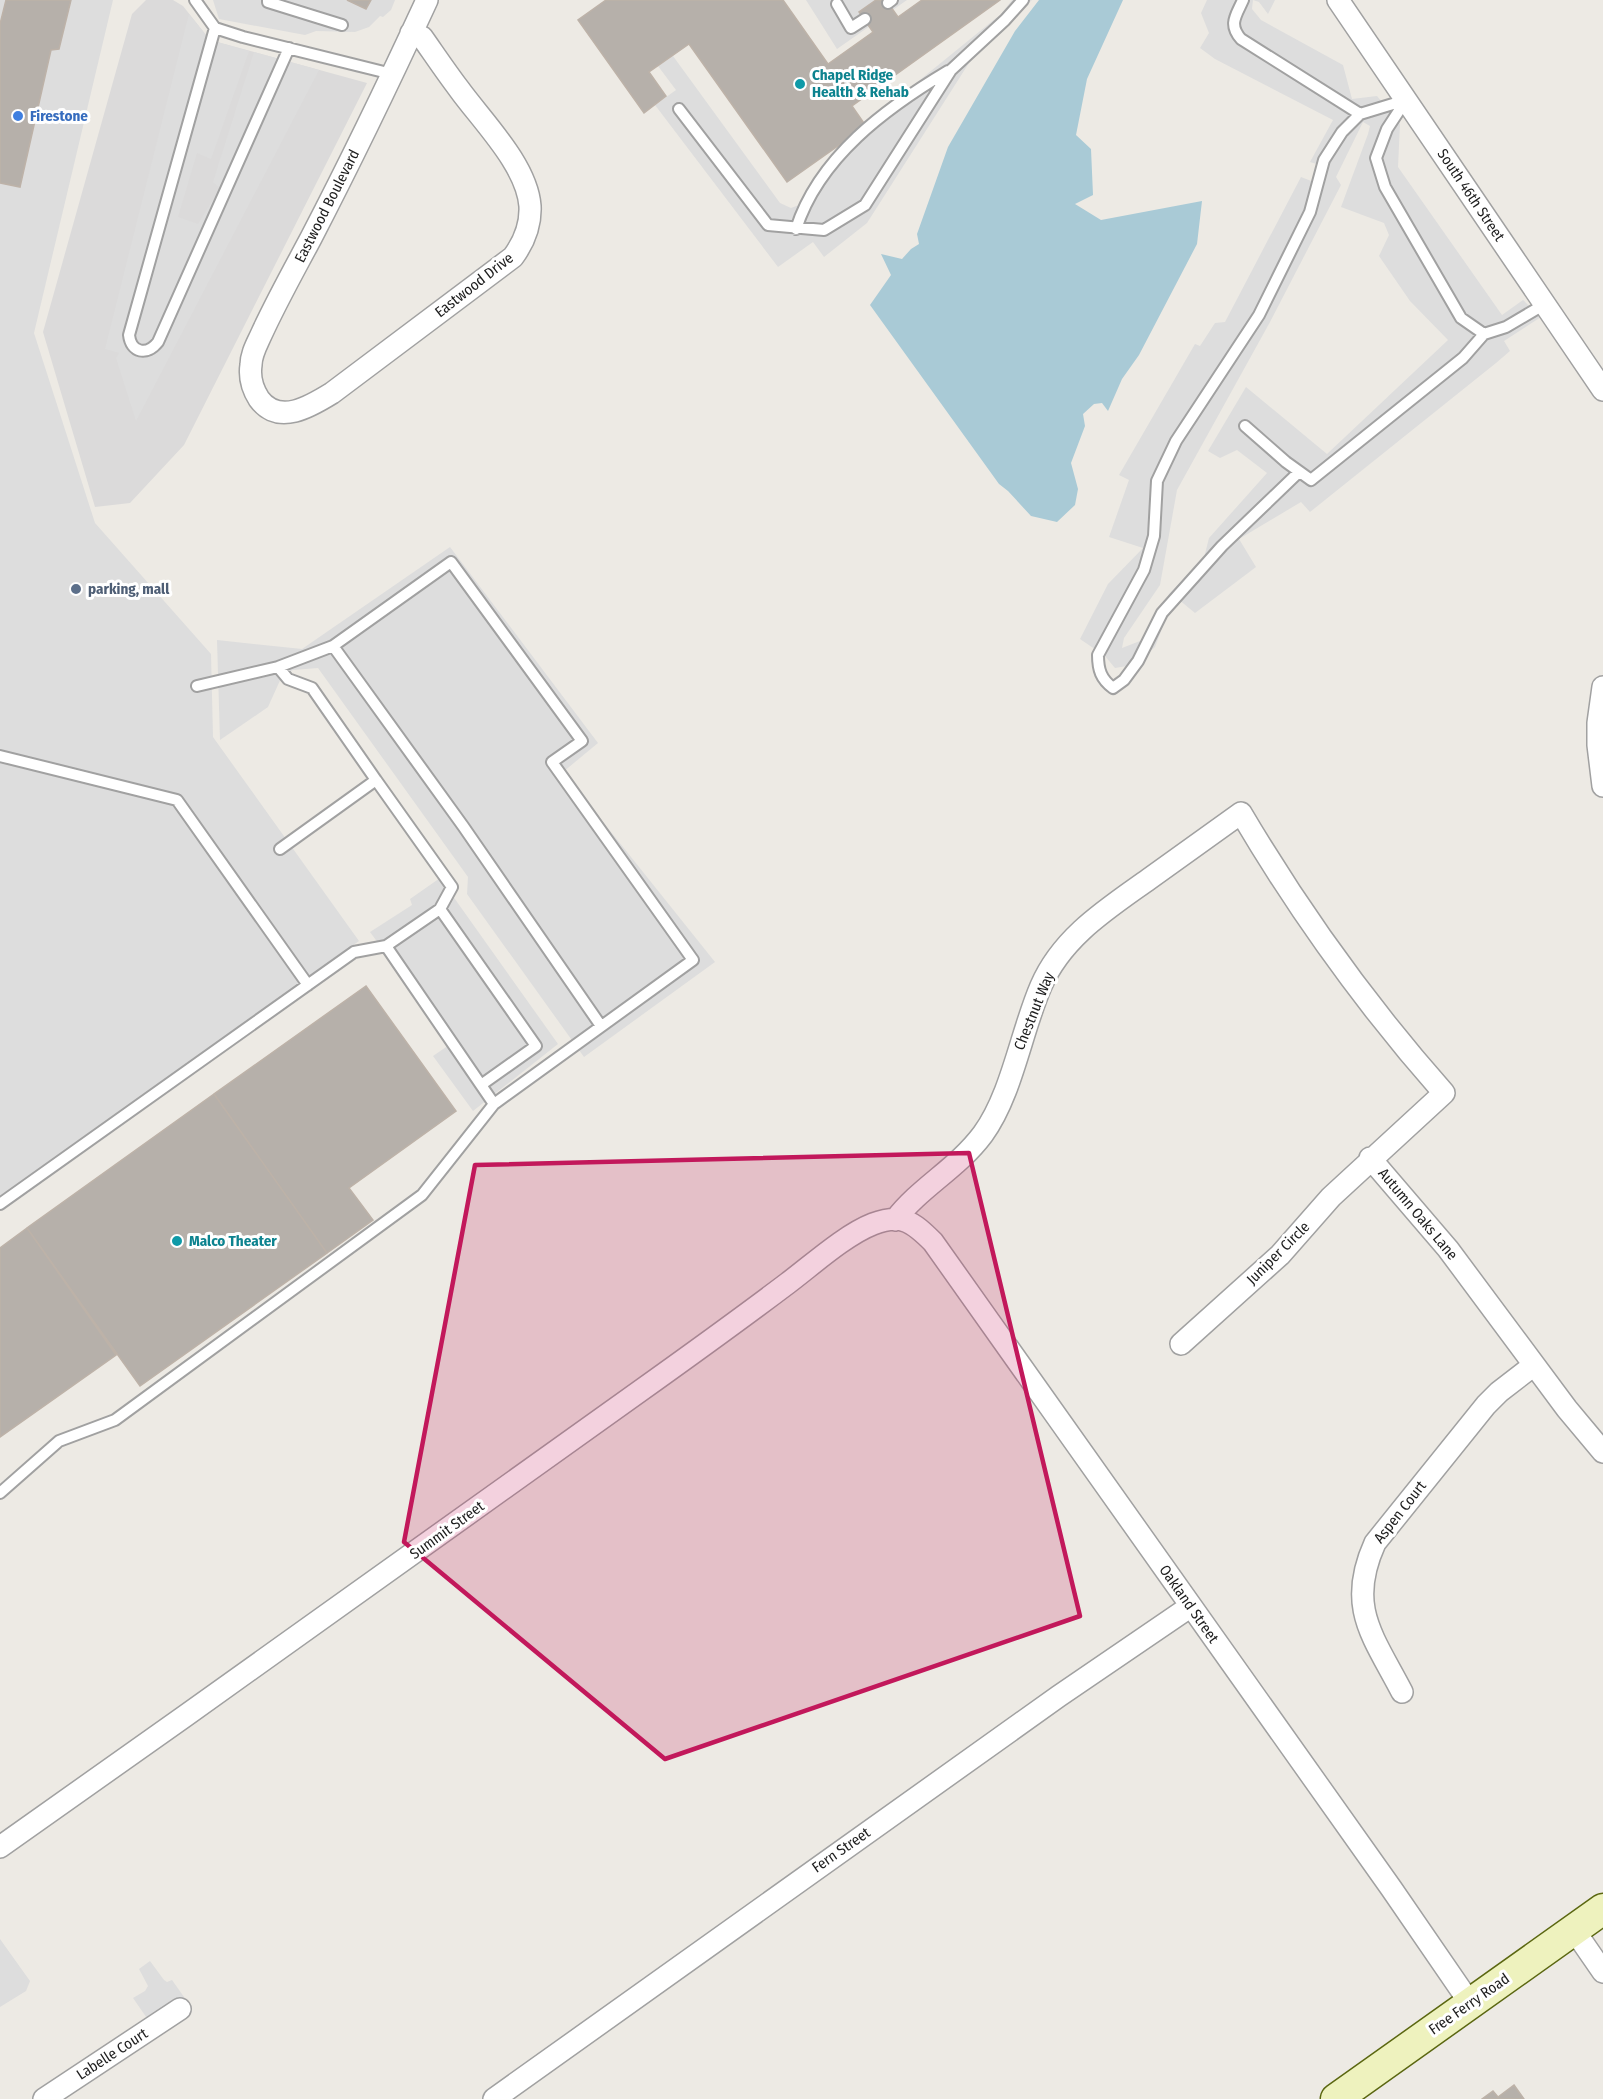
<svg xmlns="http://www.w3.org/2000/svg" width="1603" height="2099" font-family="'Fira Sans Condensed',sans-serif">
<style>
.residential{fill:#dbdada}
.parking{fill:#ddd;fill-rule:evenodd}
.water{fill:#a9cad6}
.building{fill:#b6b0aa;stroke:#bdb2a8;stroke-width:1.5}
.lines{fill:none;stroke-linecap:round;stroke-linejoin:round}
.lane-casing{stroke:#a1a1a1;stroke-width:14}
.street-casing{stroke:#a1a1a1;stroke-width:24}
.secondary-casing{stroke:#5b6711;stroke-width:33}
.lane{stroke:#fff;stroke-width:10}
.street{stroke:#fff;stroke-width:21}
.secondary{stroke:#eef2be;stroke-width:30}
.marked{fill:#c2185b;fill-opacity:0.2;stroke:#c2185b;stroke-width:4.5;stroke-linejoin:round}
.culture-dot{fill:#0f9aa8;stroke:#fff;stroke-width:2}
.shop-dot{fill:#3f7fe0;stroke:#fff;stroke-width:2}
.service-dot{fill:#5c6f8a;stroke:#fff;stroke-width:2}
.labels{text-anchor:middle;dominant-baseline:central;stroke-width:6;stroke-linejoin:round;paint-order:stroke}
.culture-label{font-size:15px;font-weight:bold;fill:#0d838f;stroke:#fff;text-anchor:start}
.shop-label{font-size:15px;font-weight:bold;fill:#366cbe;stroke:#fff;text-anchor:start}
.street-label{font-size:15px;fill:#1d1d1d;stroke:#fff}
.service-label{font-size:15px;font-weight:bold;fill:#4e5e75;stroke:#fff;text-anchor:start}
</style>
<rect width="100%" height="100%" fill="#edeae4"/>
<path class="residential" d="M146 0H173L183 6 210 40 367 83 184 445 130 503 95 507 43 332 132 14Z"/>
<path class="parking" d="M0 0H113L34 333 95 523 211 654 213 737 359 941 0 1196Z
M213 0H347L366 9 371 0H395L391 10 383 17 380 16 369 27 355 32 316 31 305 35 219 19Z
M806 0H907L837 49Z
M1012 0H1032L976 52 867 223 824 257 813 242 778 267 655 105 676 90 658 66 673 56 780 203 791 208 802 204 851 136 1001 14Z
M1207 0H1275L1268 14 1259 2 1253 0 1252 9 1261 20 1343 65 1352 99 1377 96 1400 124 1398 167 1502 315 1523 300 1541 317 1504 341 1510 351 1496 363 1310 512 1301 502 1239 539 1256 567 1195 613 1178 599 1164 623 1155 647 1144 657 1127 666 1115 668 1105 656 1080 639 1108 584 1143 548 1109 537 1129 480 1119 475 1195 344 1200 346 1215 323 1225 322 1301 177 1319 184 1323 166 1310 162 1333 120 1215 59 1200 48 1209 33 1201 13ZM1363 122 1370 126 1368 134 1341 207 1384 223 1389 235 1379 256 1410 301 1448 340 1327 454 1246 387 1208 451 1220 458 1237 450 1267 473 1209 538 1204 558 1169 594 1146 637 1140 641 1122 648 1124 638 1160 585 1177 490 1270 322 1341 185 1336 177Z
M189 14 210 40 249 51 211 159 197 153 178 217 198 224 220 188 213 182 254 52 319 70 136 421 116 358 119 353 105 349Z
M450 547 598 743 563 772 715 962 584 1057 467 894 468 877 318 668 293 670 282 676 268 707 220 740 217 640 302 649Z
M440 878 558 1044 473 1111 433 1056 452 1043 370 932 412 905 410 899Z
M0 1939 30 1981 26 1991 0 2007Z
M150 1961 164 1980 167 1982 172 1980 189 2004 158 2034 133 1998 145 1991 148 1986 139 1969Z"/>
<path class="water" d="M1039 0H1123L1087 79 1076 135 1091 149 1093 195 1075 204 1101 220 1202 201 1197 244 1139 355 1122 379 1108 411 1102 403 1094 404 1083 414 1085 426 1071 463 1078 489 1075 505 1057 522 1031 516 1008 491 999 484 870 305 891 275 881 254 902 259 911 249 919 244 917 234 948 147 1015 31Z"/>
<path class="building" d="M6 0H71L59 49 51 50 20 187 0 183V24Z
M347 0H371L366 9Z
M606 0H783L828 64 873 32 859 12 876 0H886L898 17 922 0H1000L852 106 866 126 787 182 689 44 649 72 666 96 644 113 578 20Z
M366 986 456 1111 349 1188 373 1220 327 1253 214 1094Z
M214 1094 327 1253 140 1386 27 1228Z
M27 1228 116 1355 0 1437V1248Z
M1514 2085 1524 2099H1482L1493 2091 1498 2097Z"/>
<g class="lines">
<g class="lane-casing">
<path id="lane" d="M195 0 215 28 243 37 392 74
M268 0V2L342 25
M1243 0C1236 16 1228 24 1241 39L1360 114
M888 3 892 0
M837 4 851 28 865 19
M215 28 129 335C131 353 147 356 158 342L289 48
M1406 100 1387 129 1376 158 1385 187 1461 318 1484 334 1506 327 1545 304
M679 109 768 225 824 230 865 205 951 70 1005 20 1023 0
M796 229C819 157 886 108 948 71
M1245 426 1286 462 1311 480 1463 358 1484 334
M1299 472 1222 546 1162 613 1138 661 1124 680 1113 688C1101 679 1098 670 1098 655L1144 570 1154 536 1157 481 1176 441 1259 315 1310 212 1324 160 1342 132 1360 114 1406 100
M278 667 288 679 312 688 376 780 280 849
M197 686 278 667 333 646
M0 756 177 800 308 985
M376 780 452 887 440 909
M481 1085 494 1104 693 960 552 762 582 741 451 562 333 646 463 826 601 1026
M0 1204 354 952 386 946 440 909 536 1046 481 1085 386 946
M0 1493 59 1441 115 1420 422 1195 494 1104"/>
</g>
<g class="street-casing">
<path id="street" d="M1338 0 1603 390
M411 33 422 37C434 54 446 72 459 89 482 121 527 165 530 206 531 226 524 242 513 257L332 393C311 406 279 426 259 399 252 388 249 378 251 365 251 354 257 344 261 335 276 302 294 270 311 238 352 159 390 80 427 0
M1603 687 1598 723V745L1603 786
M1370 1158 1448 1249 1567 1409 1603 1452
M895 1220C920 1187 957 1169 983 1134 1012 1094 1021 1032 1041 986 1062 937 1107 909 1149 879 1180 857 1210 835 1241 813 1300 913 1367 1006 1444 1093L1331 1197 1280 1255 1181 1344
M1402 1692C1373 1636 1346 1607 1375 1543L1486 1405 1499 1392 1534 1365
M0 1847C214 1696 427 1544 640 1391 689 1356 739 1320 788 1283 812 1265 845 1235 873 1224 902 1213 913 1222 933 1242L1391 1888 1470 2003
M1574 1930 1603 1972
M44 2099 180 2009
M494 2099 1059 1696 1191 1606"/>
</g>
<g class="secondary-casing">
<path id="secondary" d="M1336 2099 1603 1909"/>
</g>
<use href="#lane" class="lane"/>
<use href="#street" class="street"/>
<use href="#secondary" class="secondary"/>
</g>
<path class="marked" d="M969 1153 1080 1616 665 1759 404 1542 475 1165Z"/>
<g class="culture-dot">
<circle cx="800" cy="84" r="6"/>
<circle cx="177" cy="1241" r="6"/>
</g>
<circle class="shop-dot" cx="18" cy="116" r="6"/>
<circle class="service-dot" cx="76" cy="589" r="6"/>
<g class="labels">
<g class="culture-label">
<text x="812" y="75">Chapel Ridge<tspan x="812" dy="17">Health &amp; Rehab</tspan></text>
<text x="189" y="1241">Malco Theater</text>
</g>
<g class="shop-label">
<text x="30" y="116">Firestone</text>
</g>
<g class="street-label">
<text transform="translate(1471 195) rotate(56)">South 46th Street</text>
<text transform="translate(327 206) rotate(-63)">Eastwood Boulevard</text>
<text transform="translate(474 285) rotate(-38)">Eastwood Drive</text>
<text transform="translate(1034 1011) rotate(-68)">Chestnut Way</text>
<text transform="translate(1418 1214) rotate(50)">Autumn Oaks Lane</text>
<text transform="translate(1278 1253) rotate(-45)">Juniper Circle</text>
<text transform="translate(1400 1512) rotate(-52)">Aspen Court</text>
<text transform="translate(447 1530) rotate(-36)">Summit Street</text>
<text transform="translate(1189 1604) rotate(55)">Oakland Street</text>
<text transform="translate(841 1850) rotate(-35)">Fern Street</text>
<text transform="translate(1469 2004) rotate(-35)">Free Ferry Road</text>
<text transform="translate(112 2054) rotate(-33)">Labelle Court</text>
</g>
<g class="service-label">
<text x="88" y="589">parking, mall</text>
</g>
</g>
</svg>
